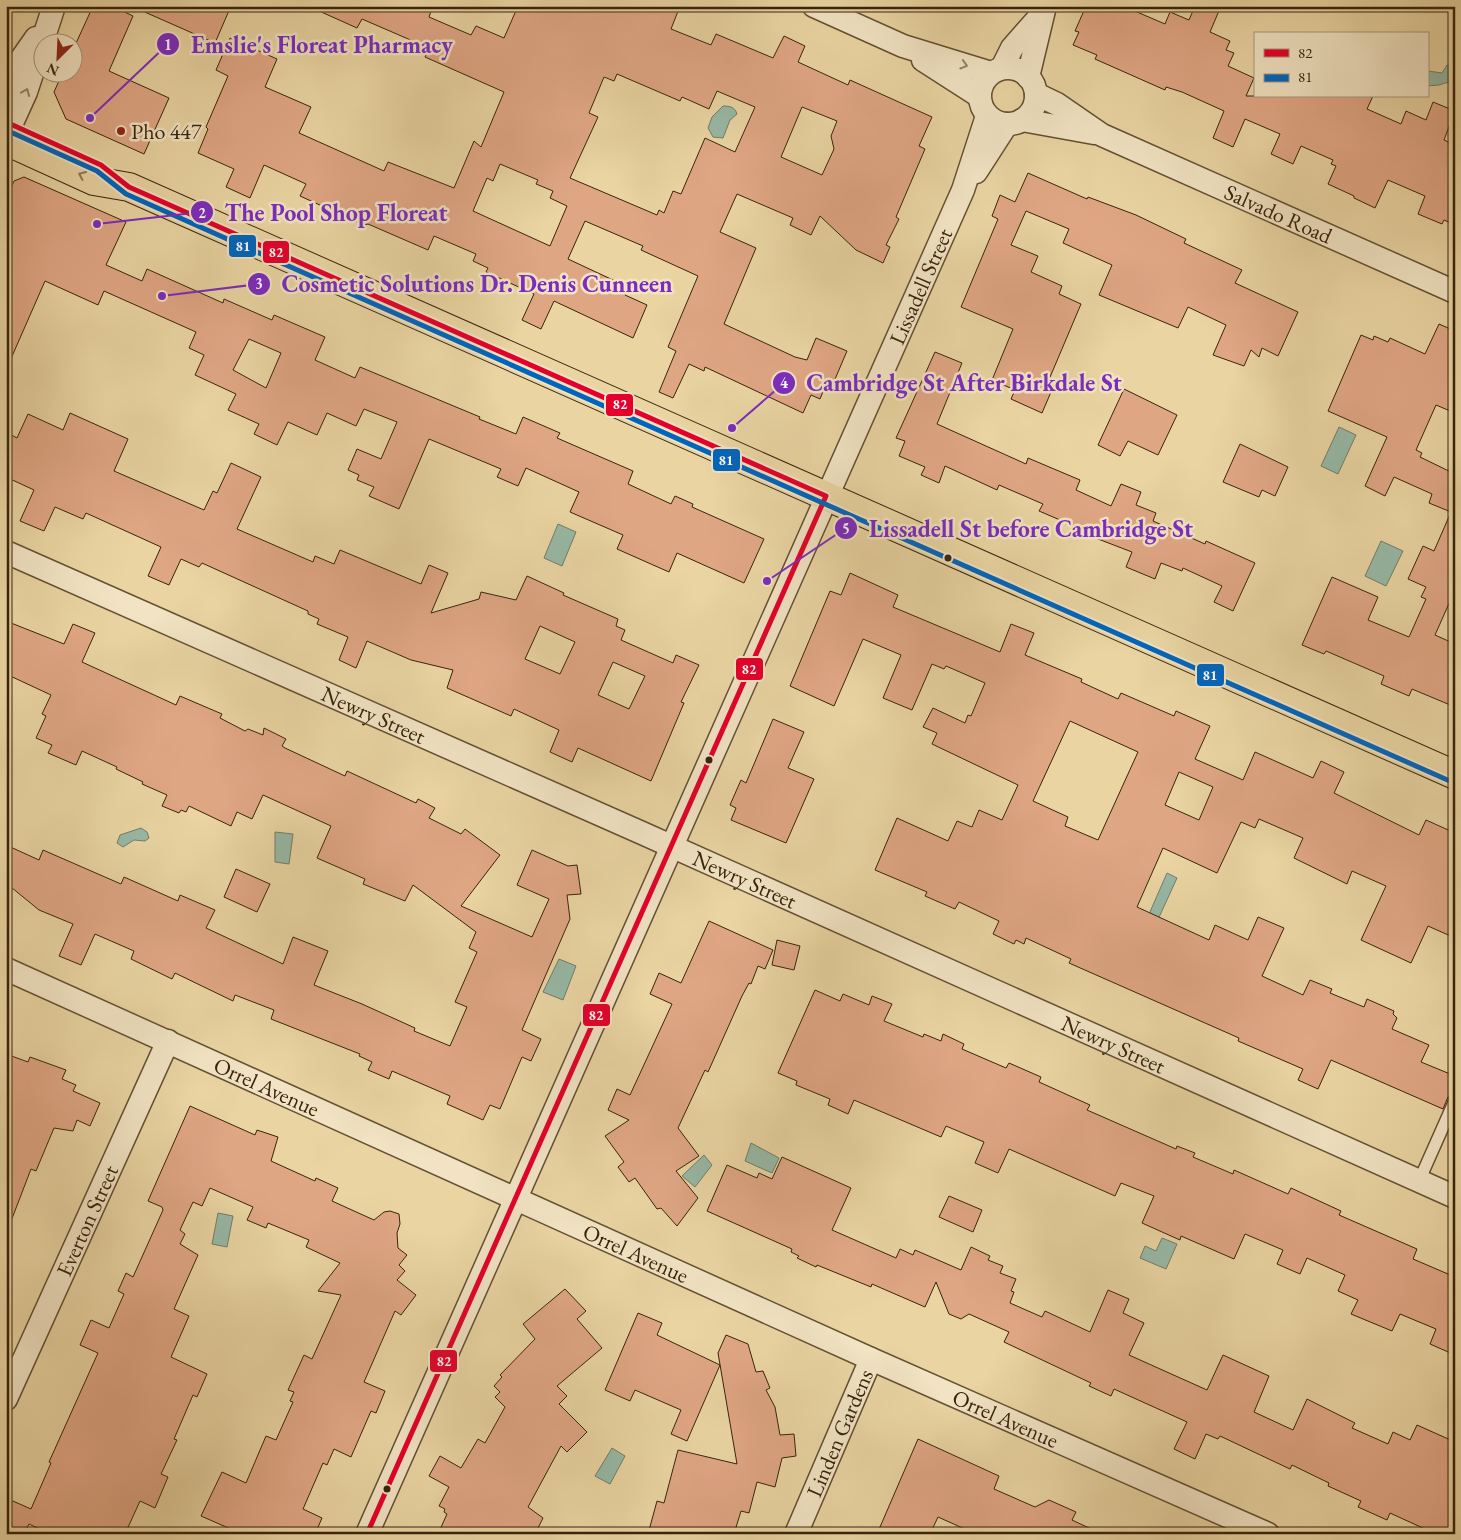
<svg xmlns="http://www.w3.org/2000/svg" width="1461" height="1540" font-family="'EB Garamond',serif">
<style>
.water{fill:#97b8a6;stroke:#717d68}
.building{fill:#dfa684;stroke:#38240c;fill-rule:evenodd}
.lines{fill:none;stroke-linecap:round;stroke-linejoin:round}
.lane-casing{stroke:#645032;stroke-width:14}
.street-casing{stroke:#645032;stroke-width:25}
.primary-casing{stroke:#38240c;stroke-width:30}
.lane{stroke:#f1e3c3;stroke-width:11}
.street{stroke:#f1e3c3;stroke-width:22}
.primary{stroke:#e9d4a2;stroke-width:28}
.bus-1-casing{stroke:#f1e3c3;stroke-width:9}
.bus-2-casing{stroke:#f1e3c3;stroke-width:9}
.bus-1{stroke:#e4002b;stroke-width:5}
.bus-2{stroke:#0065bd;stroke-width:5}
.oneway{stroke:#948468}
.oneway2{stroke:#907c57}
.poi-dot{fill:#8f2418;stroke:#f1e3c3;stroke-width:2}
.bus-dot{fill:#38240c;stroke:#f1e3c3;stroke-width:2}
.labels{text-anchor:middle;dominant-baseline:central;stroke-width:5;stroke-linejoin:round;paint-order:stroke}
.poi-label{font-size:22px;fill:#38240c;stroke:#f1e3c3;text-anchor:start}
.street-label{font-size:22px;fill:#38240c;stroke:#f1e3c3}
.leader{fill:none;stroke:#7b2cbf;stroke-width:2}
.callout-dot{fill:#7b2cbf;stroke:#f1e3c3;stroke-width:2}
.mark-label{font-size:15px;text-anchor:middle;font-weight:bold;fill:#fff}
.callout-label{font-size:24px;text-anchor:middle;font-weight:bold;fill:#7b2cbf;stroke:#f1e3c3;stroke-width:5;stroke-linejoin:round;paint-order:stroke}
.line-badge{stroke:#f1e3c3;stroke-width:2}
.badge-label{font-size:14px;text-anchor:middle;font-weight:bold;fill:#fff}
</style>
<rect width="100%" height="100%" fill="#e9d4a2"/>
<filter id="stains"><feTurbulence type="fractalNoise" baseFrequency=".004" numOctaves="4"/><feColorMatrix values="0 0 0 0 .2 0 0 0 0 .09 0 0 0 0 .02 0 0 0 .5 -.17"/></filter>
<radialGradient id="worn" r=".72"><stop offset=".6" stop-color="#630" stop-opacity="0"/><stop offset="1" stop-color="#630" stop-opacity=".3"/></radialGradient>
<path class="water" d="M1447 65 1455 70 1452 81 1439 85 1427 86 1428 71 1442 73Z
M723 106C730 106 735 107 737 114L730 120 723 138 713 137 708 128 712 117Z
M1339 427 1356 435 1338 474 1321 466Z
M558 524 576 532 562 566 544 558Z
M1381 541 1403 551 1386 586 1365 576Z
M141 828 147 832 149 838 145 841 134 840 123 847 117 843 120 835Z
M275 832 293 834 289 864 275 862Z
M1167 873 1177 878 1155 926 1146 921Z
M559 959 576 966 563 1000 543 992Z
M751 1143 779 1158 772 1173 745 1161Z
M704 1155 712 1165 695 1187 682 1176Z
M218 1213 233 1216 227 1247 212 1244Z
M1162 1238 1177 1244 1166 1269 1140 1258 1145 1246 1156 1251Z
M612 1448 625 1456 610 1484 595 1476Z"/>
<path class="building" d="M93 6H112L133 16 109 71 169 98 144 154 66 119 54 92 63 72H72V52Z
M131 6H231L215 43Z
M308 6H433L429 17 471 35 476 26 504 38 518 6H680L671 29 711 45 716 34 773 58 784 36 805 46 798 62 848 85 850 80 932 117 919 146 925 149 896 217 899 219 886 245 890 247 883 263 856 250 820 216 811 235 790 225 793 218 737 194 720 232 756 248 724 324 795 357 807 360 816 338 847 351 830 391 824 389 820 399 811 395 803 413 705 367 704 371 689 364 673 398 659 392 676 351 668 347 698 276 641 250 643 246 585 221 568 259 628 287 625 295 647 305 633 338 554 301 541 329 522 320 534 294 486 272 488 268 473 261 476 254 434 236 428 250 368 224 364 225 300 196 306 184 264 165 250 198 226 187 234 169 198 153 208 129 206 127 228 76 216 70 230 38 277 59 265 87 311 107 299 133 384 171 388 162 454 188 474 141 481 147 504 92 425 57 429 48 362 19 357 28ZM617 74 680 101 682 97 709 109 717 91 755 107 735 152 705 138 681 194 673 191 664 213 659 210 657 215 570 178 598 117 589 113 604 77 614 81ZM802 107 837 121 831 136 834 149 822 175 781 157ZM500 164 538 180 536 184 553 191 550 198 567 206 550 246 473 211 487 178 493 181Z
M1086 6H1123L1165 24 1170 12 1189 20 1195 6H1221L1210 32 1230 41 1226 50 1234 53 1228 66 1254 78 1246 96H1373L1367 109 1401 124 1406 111 1426 120 1433 102 1455 111 1444 140 1455 145V225L1444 220 1442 224 1418 214 1425 196 1388 180 1375 208 1354 198V196L1328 184 1336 166 1331 164 1333 160 1301 146 1293 164 1271 154 1280 134 1245 119 1233 147 1213 138 1224 111 1182 92 1166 87 1165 90 1095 59 1097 55 1073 45 1079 32 1075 31Z
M1028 173 1087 199 1088 197 1136 215 1186 239 1184 243 1242 270 1235 283 1298 312 1278 356 1262 348 1259 357 1251 350 1244 366 1213 355 1226 325 1188 307 1178 328 1099 295 1112 265 1063 243 1069 229 1026 211 1011 245 1038 256 1031 272 1062 286 1059 294 1081 304 1045 389 1051 392 1042 413 1011 399 1015 390 992 380 1013 329 961 307 998 219 992 216 1000 195 1015 202Z
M24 177 126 222 106 265 142 281 147 269 223 303 224 299 272 320 274 315 325 337 315 360 355 378 360 367 480 417 479 419 516 434 523 417 560 433 557 438 633 471 628 484 671 504 675 496 693 504 692 507 764 539 744 583 677 553 669 572 617 549 623 535 570 512 579 492 526 468 518 486 497 477 501 469 429 439 399 509 369 496 374 487 357 480 359 475 348 470 357 449 381 459 397 422 364 409 356 426 327 413 317 435 288 422 277 445 254 434 259 424 228 410 236 394 195 375 204 355 189 348 196 332 104 291 98 305 45 281 6 370V199L14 181ZM249 339 281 353 266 388 233 370Z
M1439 324 1455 331V413L1436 405 1416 450 1422 453 1420 457 1455 474V590L1435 635 1455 644V707L1412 689 1409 696 1381 684 1384 676 1326 651 1324 654 1302 645 1332 577 1378 597 1368 620 1409 637 1426 599 1421 597 1426 587 1408 579 1423 546 1434 551 1451 512 1429 503 1432 494 1394 477 1385 496 1365 486 1387 437 1328 411 1361 335 1373 340 1374 336 1388 342 1390 338 1425 354Z
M935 352 962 363 937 424 1026 464 1028 458 1080 480 1076 490 1111 506 1121 484 1141 492 1136 505 1156 513 1153 521 1205 544 1206 541 1255 563 1233 611 1214 602 1222 586 1183 568 1182 571 1161 563 1155 579 1126 567 1132 552 1072 529 1074 526 1039 511 1043 504 999 485 997 490 945 466 939 483 921 475 925 467 899 456 905 441 896 438Z
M1124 389 1177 415 1158 455 1128 441 1120 456 1098 445Z
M70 413 128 439 114 471 204 510 213 491 217 493 231 463 261 477 237 529 313 562 315 556 334 564 340 550 421 584 429 565 448 573 431 613 479 599 481 592 516 600 527 576 564 593 563 595 618 619 616 626 625 630 621 640 673 663 676 655 699 665 681 702 684 703 651 781 578 748 572 762 550 752 559 730 514 709 511 716 447 688 453 670 411 660 367 641 356 668 339 660 348 637 317 624 319 619 308 614V611L202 563 199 567 181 559 169 585 148 576 161 547 86 513 83 519 55 507 44 531 20 521 34 490 6 477V432L17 438 28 414 63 430ZM540 626 575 642 560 674 525 659ZM613 662 645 676 629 709 598 695Z
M1240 444 1288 467 1275 496 1262 490 1259 497 1223 482Z
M850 573 898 595 893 607 1000 652 1011 624 1034 633 1025 655 1082 679 1081 682 1118 699 1121 693 1174 716 1176 711 1210 726 1195 759 1243 780 1255 752 1313 778 1321 761 1344 772 1334 793 1419 835 1426 820 1455 833V938L1428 926 1411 963 1361 940 1386 886 1352 871 1347 884 1294 858 1303 838 1259 819 1255 828 1241 822 1217 873 1163 848 1137 907 1209 940 1215 925 1248 940 1258 917 1284 928 1262 976 1303 995 1310 980 1332 989 1330 993 1364 1007 1367 999 1394 1011 1393 1014 1397 1018 1392 1029 1429 1045 1421 1062 1455 1076V1093L1448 1097 1443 1109 1331 1060 1318 1089 1298 1080 1303 1069 1238 1041 1239 1038 1069 963 1071 959 1026 938 1024 944 1016 940 1014 944 993 934 999 921 959 902 955 909 925 896 927 892 875 870 897 818 948 841 957 821 972 827 979 810 1002 820 1018 785 932 744 937 733 923 727 933 708 965 723 968 715 971 716 985 683 946 666 944 669 932 664 912 710 883 698 901 655 863 639 834 706 790 686 830 591 841 595ZM1070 721 1138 752 1098 840 1065 826 1068 817 1033 801ZM1179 772 1213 787 1199 820 1165 805Z
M6 621 64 644 73 624 95 633 82 662 176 705 180 696 222 714 220 718 245 731 248 729 263 735 264 728 286 739 282 746 285 748 345 776 347 771 416 803 418 799 435 808 429 818 461 834 465 829 500 855 461 906 532 937 549 899 517 885 532 850 568 866 577 865 581 894 567 895 570 919 522 1030 541 1039 531 1061 522 1057 500 1109 490 1105 483 1120 447 1104 450 1096 392 1071 389 1079 368 1070 372 1062 359 1056 360 1054 271 1019 274 1010 235 995 233 1001 175 973 172 979 131 959 134 951 95 934 81 965 59 956 73 924 39 910 6 883V845L39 860 43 850 121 884 124 877 178 901 180 895 215 910 206 928 283 964 293 937 328 951 314 985 362 1004 415 1028 414 1031 450 1046 467 1007 455 1002 477 952 469 948 476 932 413 885 405 901 363 884 365 879 317 858 331 826 263 795 252 819 237 812 231 826 189 806 186 812 181 810 179 813 162 806 167 795 142 784 143 782 116 769 117 767 82 751 76 765 48 753 52 745 36 738 46 716 42 714 51 695 6 674Z
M773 719 804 732 788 768 814 779 786 843 731 820 736 808 730 805 741 780 746 783Z
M236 869 270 884 257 912 224 897Z
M709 921 773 950 765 969 758 966 751 984 749 983 742 996 708 1072 705 1070 678 1128 699 1156 676 1171 698 1198 677 1226 661 1208 657 1209 635 1178 629 1182 618 1167 624 1162 605 1136 629 1120 608 1110 617 1089 630 1095 672 1004 650 994 659 973 681 983Z
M777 940 800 946 794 970 772 965Z
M815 990 840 1001 843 994 869 1005 872 996 892 1004 884 1021 923 1037 924 1034 941 1041 943 1034 964 1044 962 1049 1006 1068 1009 1063 1041 1077 1039 1082 1090 1105 1087 1110 1176 1149 1177 1146 1195 1153 1193 1157 1233 1174 1234 1170 1288 1194 1291 1188 1341 1211 1339 1215 1417 1249 1413 1259 1455 1277V1355L1430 1344 1436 1329 1400 1314 1392 1331 1351 1314 1358 1300 1338 1291 1345 1275 1307 1258 1300 1274 1277 1264 1283 1250 1245 1234 1234 1259 1181 1236 1180 1240 1142 1223 1154 1196 1121 1183 1115 1196 1009 1149 998 1173 975 1163 984 1142 946 1126 941 1137 854 1100 848 1114 828 1105 830 1099 796 1085 797 1081 778 1073Z
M6 1054 28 1062 30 1057 66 1070 62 1079 76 1085 73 1091 100 1103 90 1126 77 1120 73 1131 54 1128 36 1171 31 1169 8 1229H6Z
M190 1106 255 1135 257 1130 278 1137 271 1161 315 1181 316 1178 338 1188 332 1201 374 1220 384 1212 390 1211 399 1214 400 1224 397 1233 398 1248 407 1255 399 1265 405 1271 397 1280 416 1295 401 1315 395 1311 364 1382 385 1391 376 1413 371 1411 351 1457 334 1449 327 1465 323 1463 303 1509 322 1518 315 1534H242L201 1516 222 1472 246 1483 266 1436 276 1440 293 1402 290 1401 294 1392 288 1390 304 1355 312 1359 341 1295 318 1291 340 1263 306 1247 309 1240 268 1223 266 1228 247 1220 253 1207 210 1188 202 1206 193 1202 180 1230 185 1234 180 1244 198 1255 174 1309 189 1316 171 1357 207 1374 197 1397 193 1395 174 1439 177 1440 161 1474 168 1477 155 1508 140 1501 125 1534H50L29 1524 24 1534H6V1498L31 1509 51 1463 49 1462 98 1353 80 1345 91 1320 109 1328 124 1294 118 1291 126 1273 133 1277 163 1210 162 1207 148 1201Z
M782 1157 851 1188 832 1230 896 1258 900 1249 913 1255 915 1250 961 1270 971 1247 990 1256 988 1260 1003 1266 1000 1273 1016 1279 1011 1291 1014 1292 1010 1303 1042 1317 1045 1311 1090 1332 1108 1290 1129 1299 1123 1313 1144 1323 1129 1355 1207 1390 1223 1355 1269 1376 1254 1412 1293 1430 1307 1399 1355 1423 1352 1428 1388 1444 1393 1432 1410 1440 1417 1425 1455 1442V1534H1436L1390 1513 1387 1520 1358 1507 1361 1501 1328 1486 1329 1483 1292 1465 1290 1469 1220 1436 1218 1439 1206 1434 1195 1459 1174 1449 1187 1422 1114 1389 1111 1396 1089 1386 1091 1383 1004 1342 1009 1332 969 1314 961 1319 949 1314 936 1282 925 1307 872 1284 871 1287 817 1265 816 1267 797 1258 799 1256 791 1252 792 1249 707 1211 727 1165 757 1178 759 1173 772 1179Z
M949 1196 982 1210 973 1232 939 1217Z
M565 1289 586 1311 577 1319 602 1348 557 1386 567 1396 559 1404 587 1432 567 1452 561 1446 528 1507 543 1518 535 1534H438L447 1514 444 1512 445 1509 439 1506 449 1487 429 1476 440 1456 461 1468 478 1439 485 1443 505 1407 495 1397 500 1392 494 1386 502 1377 500 1375 535 1339 523 1324Z
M638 1313 662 1323 657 1335 720 1365 687 1441 671 1434 681 1410 635 1390 630 1401 605 1390Z
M726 1335 748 1344 756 1372 763 1371 770 1388 766 1390 775 1407 780 1435 794 1434 796 1456 782 1458 775 1487 757 1482 749 1513 741 1511 734 1534H648L657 1501 664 1503 678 1450 737 1464 718 1353Z
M918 1439 999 1476 994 1489 1035 1507 1049 1500 1076 1512 1072 1520 1102 1534H976L938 1517 930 1534H877Z"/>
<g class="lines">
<g class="lane-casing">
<path id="lane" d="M1419 1181 1455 1100"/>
</g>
<g class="street-casing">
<g id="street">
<path d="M814 6 903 46 991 73"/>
<path d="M923 60 979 96"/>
<path d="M1002 68 1012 48 1042 14"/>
<circle cx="1008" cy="96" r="28"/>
<path d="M1028 77 1045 6"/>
<path d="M6 93 22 58 36 38"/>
<path id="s1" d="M1036 94 1057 104 1102 135 1455 292"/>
<path d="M1022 120 1094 133"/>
<path d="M6 136 26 92 54 6"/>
<path d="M976 172 1007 124"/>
<path id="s2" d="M6 552 642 833 1455 1197"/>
<path id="s3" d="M6 969 871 1359 1268 1534"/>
<path id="s4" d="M6 1399 168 1041"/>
<path id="s5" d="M367 1534 963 190 987 116"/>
<path id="s6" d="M796 1534 871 1359"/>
</g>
</g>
<g class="primary-casing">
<path id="primary" d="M6 141 94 181 129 187 1455 775"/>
</g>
<use href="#lane" class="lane"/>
<use href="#street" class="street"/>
<use href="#primary" class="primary"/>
<g class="bus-1-casing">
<path id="bus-1" d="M6 122 101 165 129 187 826 496
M367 1534 826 496"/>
</g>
<g class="bus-2-casing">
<path id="bus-2" d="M6 130 97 171 126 194 1452 782"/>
</g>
<use href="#bus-1" class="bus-1"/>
<use href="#bus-2" class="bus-2"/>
</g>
<defs><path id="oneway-chevron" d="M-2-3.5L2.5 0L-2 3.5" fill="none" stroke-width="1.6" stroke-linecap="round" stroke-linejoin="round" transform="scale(1.25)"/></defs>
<g class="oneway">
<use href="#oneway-chevron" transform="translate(964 65) rotate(17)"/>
<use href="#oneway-chevron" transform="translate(26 92) rotate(-68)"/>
</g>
<use class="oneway2" href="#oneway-chevron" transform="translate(82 175) rotate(-155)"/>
<circle class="poi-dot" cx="121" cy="131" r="5"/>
<g class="bus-dot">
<circle cx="948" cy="558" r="4.5"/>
<circle cx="709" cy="760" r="4.5"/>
<circle cx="387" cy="1489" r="4.5"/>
</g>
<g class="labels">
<g class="poi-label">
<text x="131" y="131">Pho 447</text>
</g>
<g class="street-label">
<text stroke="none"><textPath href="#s1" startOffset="271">Salvado Road</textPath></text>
<text stroke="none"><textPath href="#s5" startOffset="1365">Lissadell Street</textPath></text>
<text stroke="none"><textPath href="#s2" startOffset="402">Newry Street</textPath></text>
<text stroke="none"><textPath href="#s2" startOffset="808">Newry Street</textPath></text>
<text stroke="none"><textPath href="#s2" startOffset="1212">Newry Street</textPath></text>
<text stroke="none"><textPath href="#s3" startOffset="286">Orrel Avenue</textPath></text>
<text stroke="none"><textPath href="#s4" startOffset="196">Everton Street</textPath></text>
<text stroke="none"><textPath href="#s3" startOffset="691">Orrel Avenue</textPath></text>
<text stroke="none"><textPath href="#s3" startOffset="1096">Orrel Avenue</textPath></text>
<text stroke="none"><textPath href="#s6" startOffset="110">Linden Gardens</textPath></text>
</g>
</g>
<path class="leader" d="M90 118L168 44M97 224L202 212M162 296L259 284M732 428L784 383M767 581L846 528"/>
<g class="callout-dot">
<circle cx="90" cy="118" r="5"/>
<circle cx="97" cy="224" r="5"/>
<circle cx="162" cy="296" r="5"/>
<circle cx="732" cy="428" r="5"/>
<circle cx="767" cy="581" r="5"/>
<circle cx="168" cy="44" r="12"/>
<circle cx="202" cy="212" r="12"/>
<circle cx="259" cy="284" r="12"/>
<circle cx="784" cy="383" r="12"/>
<circle cx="846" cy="528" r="12"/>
</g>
<g class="mark-label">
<text x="168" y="50">1</text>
<text x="202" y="218">2</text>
<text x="259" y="289">3</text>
<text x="784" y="388">4</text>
<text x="846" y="534">5</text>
</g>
<g class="callout-label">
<text x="322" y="53">Emslie's Floreat Pharmacy</text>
<text x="336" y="221">The Pool Shop Floreat</text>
<text x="477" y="292">Cosmetic Solutions Dr. Denis Cunneen</text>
<text x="964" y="391">Cambridge St After Birkdale St</text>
<text x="1031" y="537">Lissadell St before Cambridge St</text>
</g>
<g class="line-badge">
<rect x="228" y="234" width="29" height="24" rx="5" fill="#0065bd"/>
<rect x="262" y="240" width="28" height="24" rx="5" fill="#e4002b"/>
<rect x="605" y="393" width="29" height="24" rx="5" fill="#e4002b"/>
<rect x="712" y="448" width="29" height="24" rx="5" fill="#0065bd"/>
<rect x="735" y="657" width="29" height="24" rx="5" fill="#e4002b"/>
<rect x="1196" y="663" width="29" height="24" rx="5" fill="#0065bd"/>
<rect x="582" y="1003" width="29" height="24" rx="5" fill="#e4002b"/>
<rect x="429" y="1349" width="29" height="24" rx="5" fill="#e4002b"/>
</g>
<g class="badge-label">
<text x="243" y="251">81</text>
<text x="276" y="257">82</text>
<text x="620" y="409">82</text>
<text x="726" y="465">81</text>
<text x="749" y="674">82</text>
<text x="1210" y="680">81</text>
<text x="596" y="1020">82</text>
<text x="444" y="1366">82</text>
</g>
<rect width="1461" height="1540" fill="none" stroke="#e9d4a2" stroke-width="25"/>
<rect x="8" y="8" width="1446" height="1525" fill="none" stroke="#38240c" stroke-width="2.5"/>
<rect x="12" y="12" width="1436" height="1515" fill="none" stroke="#38240c"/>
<rect x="1254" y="32" width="175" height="65" fill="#f1e3c3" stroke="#a7977a"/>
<rect x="1264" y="49" width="25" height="8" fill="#e4002b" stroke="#a7977a"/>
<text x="1298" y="58" font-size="15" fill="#38240c">82</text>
<rect x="1264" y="74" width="25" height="8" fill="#0065bd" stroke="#a7977a"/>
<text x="1298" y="82" font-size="15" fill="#38240c">81</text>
<g transform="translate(58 58) rotate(204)"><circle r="24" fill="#f1e3c3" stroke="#a7977a"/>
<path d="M0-4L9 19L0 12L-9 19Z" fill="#8f2418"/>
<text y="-8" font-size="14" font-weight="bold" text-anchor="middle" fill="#38240c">N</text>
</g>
<rect width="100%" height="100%" filter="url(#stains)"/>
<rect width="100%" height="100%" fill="url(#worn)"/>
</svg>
